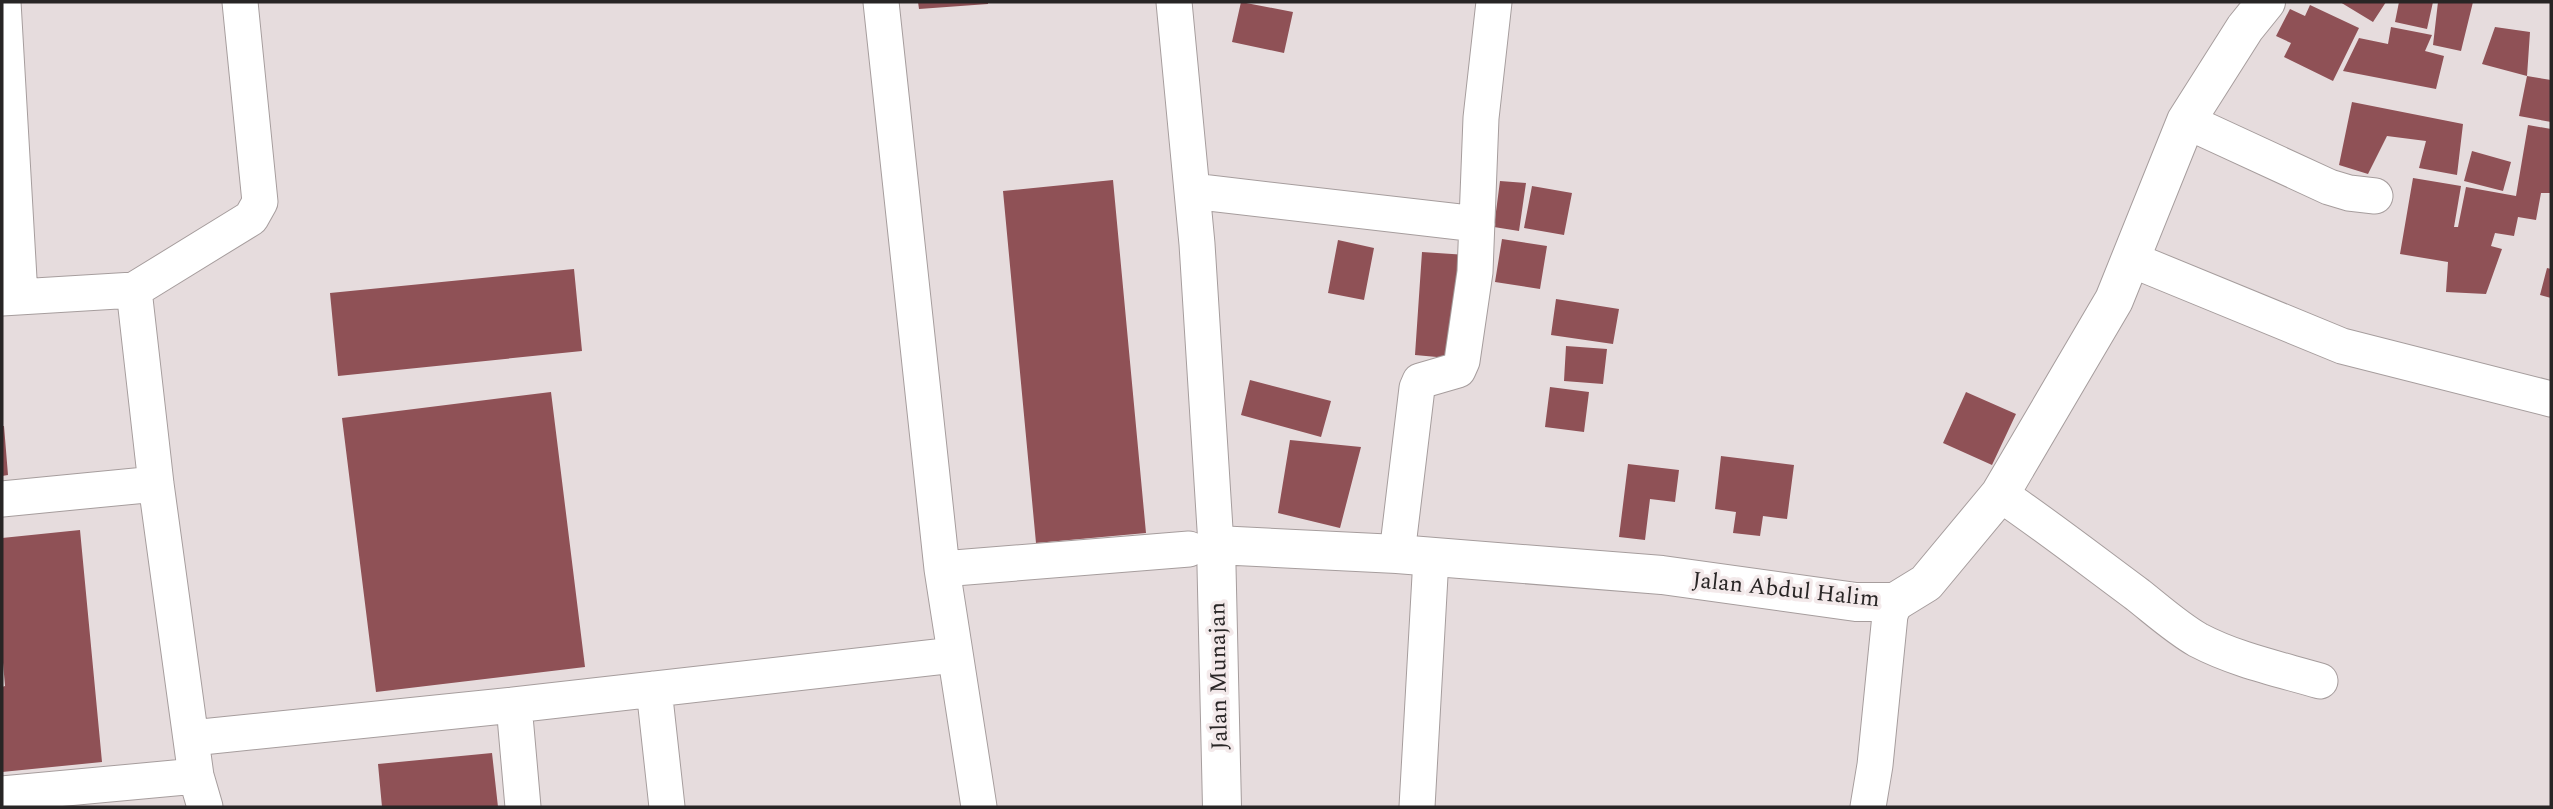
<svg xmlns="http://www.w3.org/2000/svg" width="2553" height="809" font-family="Spectral,serif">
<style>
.building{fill:#8f5156}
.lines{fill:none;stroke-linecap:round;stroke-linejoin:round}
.street-casing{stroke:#a69d9d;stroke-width:37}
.secondary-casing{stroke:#a69d9d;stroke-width:40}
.street{stroke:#fff;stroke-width:35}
.secondary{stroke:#fff;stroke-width:38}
.labels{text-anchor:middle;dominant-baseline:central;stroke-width:7;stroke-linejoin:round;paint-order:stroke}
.street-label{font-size:23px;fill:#282525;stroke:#f3e9ea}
</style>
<rect width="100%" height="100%" fill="#e6dcdd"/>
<path class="building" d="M918 2H988V4L919 9Z
M1241 2 1293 12 1284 53 1232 42Z
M2340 2H2386L2373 22Z
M2399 2H2433L2427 29 2395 22Z
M2438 2H2473L2461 51 2433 45Z
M2310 5 2359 28 2333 81 2284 57 2291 43 2276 36 2290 9 2305 16Z
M2391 27 2432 35 2425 51 2444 56 2436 89 2343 71 2359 38 2388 44Z
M2495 27 2530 32 2527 76 2482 64Z
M2527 76 2551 80V122L2519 116Z
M2352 102 2463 124 2457 175 2419 168 2426 141 2387 136 2368 174 2339 165Z
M2528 125 2551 129V193H2541L2536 220 2518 217 2514 236 2495 233 2491 246 2502 249 2486 294 2446 292 2448 262 2400 254 2413 178 2461 186 2454 227H2458L2466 187 2516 196Z
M2472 151 2511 162 2503 191 2464 181Z
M1113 180 1146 533 1036 543 1003 191Z
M1500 181 1526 183 1519 231 1494 227Z
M1532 186 1572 193 1564 235 1524 228Z
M1502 239 1547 246 1540 289 1495 282Z
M1338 240 1374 248 1364 300 1328 293Z
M1422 252 1467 255 1459 359 1415 355Z
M2547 268 2551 269V298L2540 295Z
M574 269 582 351 338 376 330 293Z
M1556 299 1619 309 1613 344 1551 335Z
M1566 346 1607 349 1603 384 1564 381Z
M1250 380 1331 401 1321 437 1241 415Z
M1550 387 1589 392 1584 432 1545 427Z
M551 392 585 667 376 692 342 418Z
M1966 392 2016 414 1992 465 1943 443Z
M2 426H4L8 475 2 476Z
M1290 440 1361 447 1340 528 1278 513Z
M1721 456 1794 465 1787 519 1763 516 1760 536 1733 533 1736 512 1715 509Z
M1628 464 1679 470 1675 502 1650 499 1645 540 1619 537Z
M80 530 102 762 2 772V687L5 686 2 651V538Z
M492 753 498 807H382L378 764Z"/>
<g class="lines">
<g class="street-casing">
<path id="street" d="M3 2 20 296
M881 2 942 569 979 807
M1174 2 1197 244 1216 545
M2186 121 2329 187 2349 193 2375 196
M1192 191 1477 224
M2130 259 2342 346 2551 399
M134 290 156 484 196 776 205 807
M2 298 134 290 251 218 260 202 240 2
M2000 494C2047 526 2092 561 2138 595 2157 610 2177 628 2198 640 2236 660 2279 669 2320 681
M2 499 156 484
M1397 554 1417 388 1420 381 1458 370 1462 361 1475 272 1481 118 1494 2
M942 569 1189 549
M654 689 667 807
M192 738 514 705
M2 794 196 776
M523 807 514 705 954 655
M1417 807 1431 558
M1868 807 1875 765 1890 615 1895 602"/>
</g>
<g class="secondary-casing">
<path id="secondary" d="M1222 807 1216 545 1397 554 1662 575 1856 602H1895L1926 583 2000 494 2114 300 2186 121 2245 28 2266 2"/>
</g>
<use href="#street" class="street"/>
<use href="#secondary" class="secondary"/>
</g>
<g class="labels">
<g class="street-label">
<text transform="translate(1786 590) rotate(6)">Jalan Abdul Halim</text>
<text transform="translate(1219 676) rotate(-91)">Jalan Munajan</text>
</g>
</g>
<rect width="2553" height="809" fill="none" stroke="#282525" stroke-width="7"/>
</svg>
